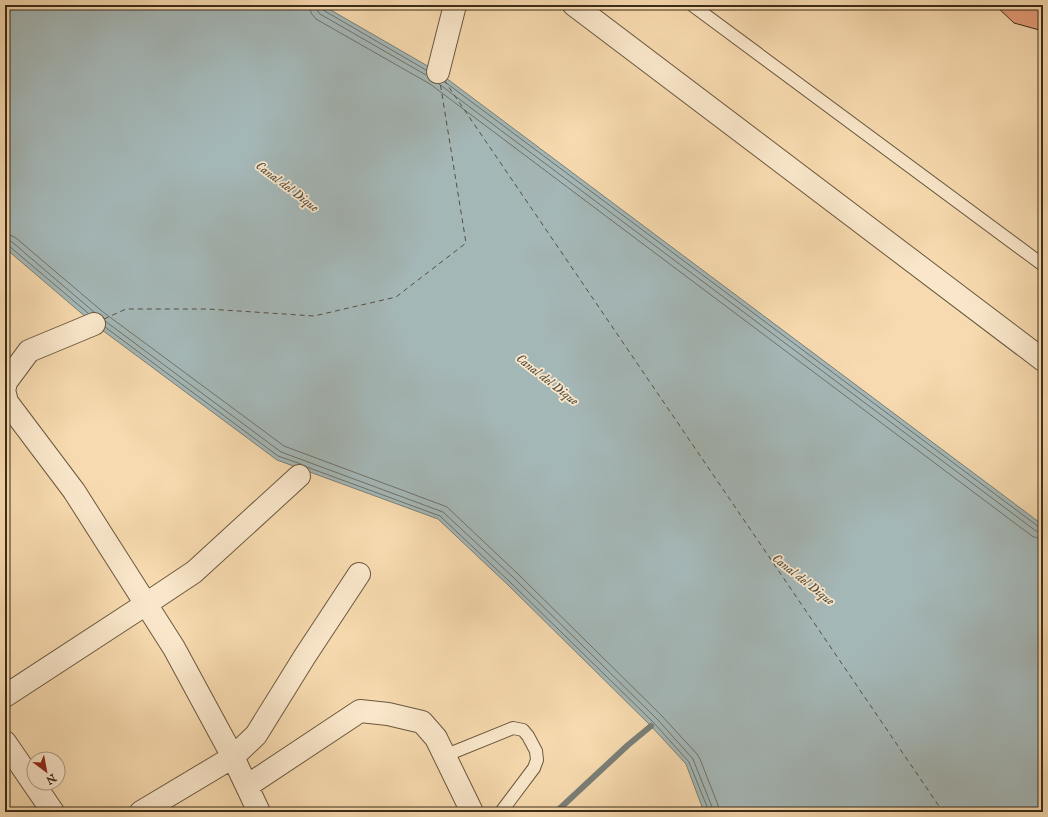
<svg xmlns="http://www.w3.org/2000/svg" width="1048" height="817" font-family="'IM FELL English',serif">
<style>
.water{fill:#a4b7b7;stroke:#7a7f78}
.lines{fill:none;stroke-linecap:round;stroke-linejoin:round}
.shore{stroke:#707268;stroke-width:1}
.stream{stroke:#7a7f78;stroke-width:6}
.ferry{stroke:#554f40;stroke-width:1;stroke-dasharray:5 4;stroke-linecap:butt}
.building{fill:#e59c79;stroke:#3b2c19}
.lane-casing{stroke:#6a583e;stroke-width:14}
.street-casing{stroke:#6a583e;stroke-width:24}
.lane{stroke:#fae7cb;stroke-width:12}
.street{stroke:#fae7cb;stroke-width:22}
.labels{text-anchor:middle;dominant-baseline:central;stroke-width:3.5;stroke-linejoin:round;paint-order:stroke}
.water-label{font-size:13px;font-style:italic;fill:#554f40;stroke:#fae7cb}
</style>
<rect width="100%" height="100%" fill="#f7daaf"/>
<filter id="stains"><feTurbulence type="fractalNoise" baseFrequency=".005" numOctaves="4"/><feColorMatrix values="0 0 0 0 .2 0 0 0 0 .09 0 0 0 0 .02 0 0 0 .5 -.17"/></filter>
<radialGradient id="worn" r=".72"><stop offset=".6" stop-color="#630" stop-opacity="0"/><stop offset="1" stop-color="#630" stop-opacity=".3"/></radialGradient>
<path class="water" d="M5 5H322L438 72 1043 525V812H704L686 764 651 726 508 585 438 519 277 460 94 324 5 248Z"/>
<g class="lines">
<path class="shore" d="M310 5 311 13 316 19 430 84 1032 536 1037 538 1043 539
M316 5 317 10 320 14 426 75
M321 5V8L323 10 426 70
M445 82 1039 527 1043 528
M439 84 1036 531 1043 533
M5 234 10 235 16 238 103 312 284 446 442 505 447 507 518 574 661 715 697 754 700 759 718 805 719 812
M5 240 12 242 94 312
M5 245 9 246 88 313
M105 321 281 452 443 512 514 578 658 720 693 759 712 807 713 812
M105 327 278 456 301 464
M304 466 440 516 510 582 654 723 689 762 708 809V812"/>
<path class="stream" d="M556 812 628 745 651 726"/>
<path class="ferry" d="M444 80 943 812
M104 319 126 309H208L314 316 396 297 466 243 440 82"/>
</g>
<path class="building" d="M995 5H1043V31L1014 23Z"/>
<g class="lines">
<g class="lane-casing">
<path id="lane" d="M692 5 1043 265
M444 756 513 728 523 730 528 736 536 751 537 760 534 768 501 812"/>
</g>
<g class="street-casing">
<path id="street" d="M574 5 1043 360
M438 72 455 5
M5 387 6 382 29 351 94 324
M5 394 7 402 74 491 174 648 233 757 259 812
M5 696 146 604 194 572 299 476
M5 742 53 812
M247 786 360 711 388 714 422 722 436 738 472 812
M141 812 233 757 256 735 305 656 359 574"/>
</g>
<use href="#lane" class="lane"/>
<use href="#street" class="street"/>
</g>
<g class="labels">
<g class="water-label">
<text transform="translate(287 187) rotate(37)">Canal del Dique</text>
<text transform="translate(547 380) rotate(38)">Canal del Dique</text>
<text transform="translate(803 580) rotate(38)">Canal del Dique</text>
</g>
</g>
<rect width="1048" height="817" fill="none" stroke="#f7daaf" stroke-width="20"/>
<rect x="6" y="6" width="1036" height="805" fill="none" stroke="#3b2c19" stroke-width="2"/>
<rect x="10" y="10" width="1028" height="797" fill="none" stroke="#3b2c19"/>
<g transform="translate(46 771) rotate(148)"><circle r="19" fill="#fae7cb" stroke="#ae9c84"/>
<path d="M0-3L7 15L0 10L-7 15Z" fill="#8f2418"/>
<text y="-6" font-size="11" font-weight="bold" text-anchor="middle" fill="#3b2c19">N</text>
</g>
<rect width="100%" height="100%" filter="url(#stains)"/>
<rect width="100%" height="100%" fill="url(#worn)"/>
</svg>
